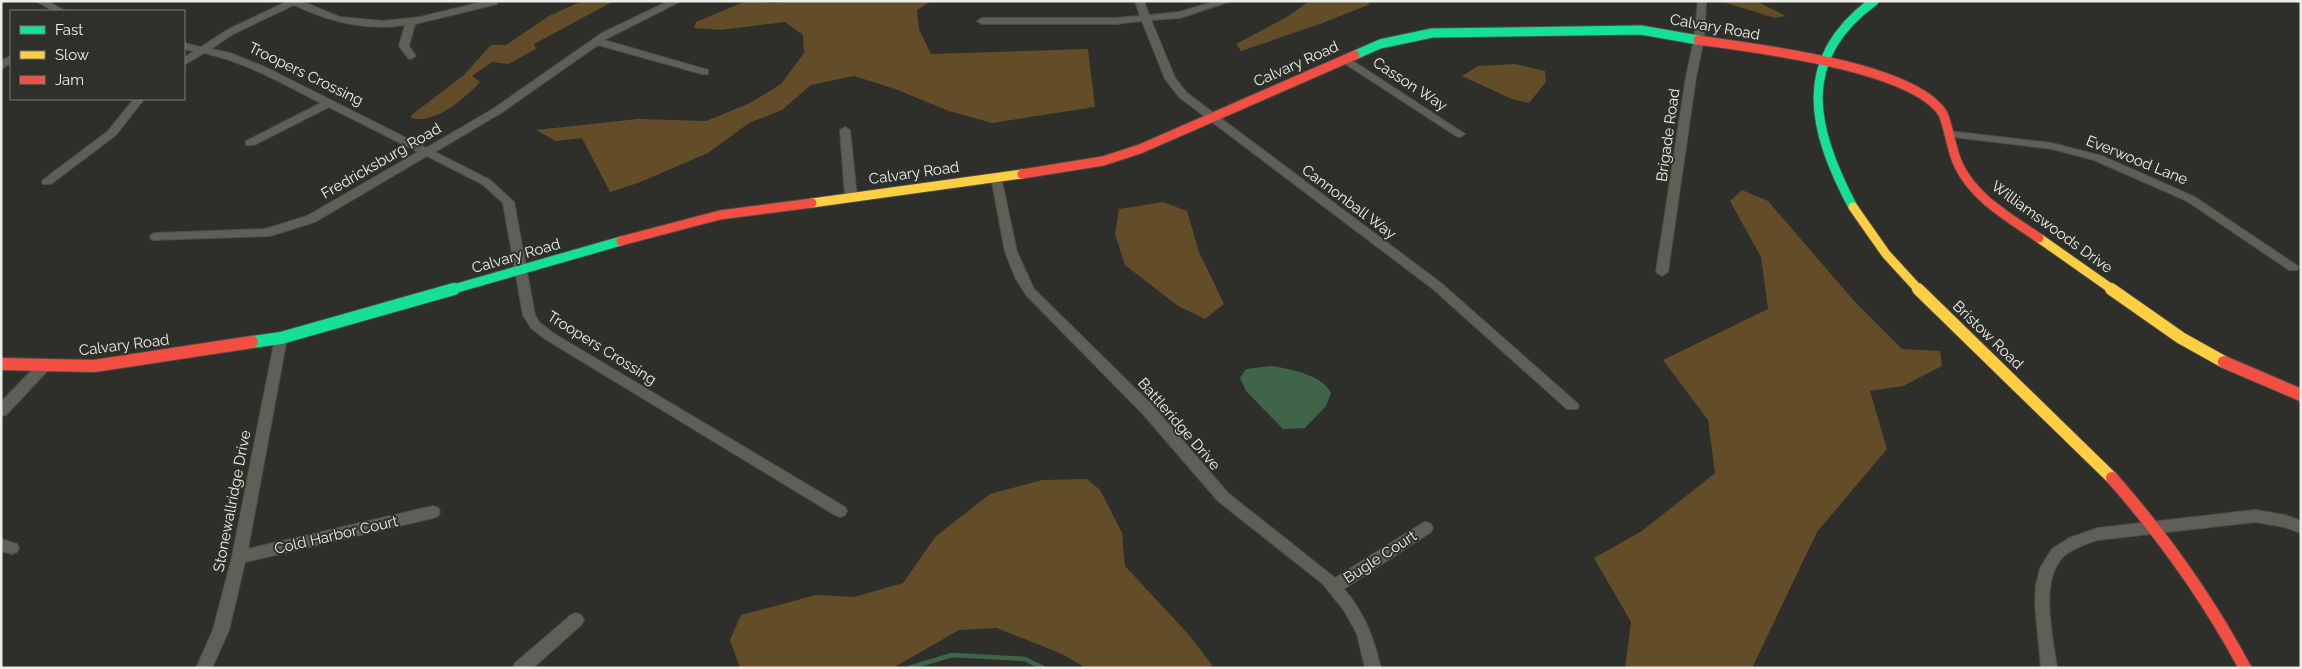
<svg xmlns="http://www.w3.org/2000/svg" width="2302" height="669" font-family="Raleway,sans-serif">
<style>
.forest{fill:#634c28}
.water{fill:#3f6448}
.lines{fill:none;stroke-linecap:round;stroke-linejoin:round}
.stream{stroke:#3f6448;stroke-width:4.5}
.street-casing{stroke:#4c4d49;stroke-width:2}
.fast-far1-casing{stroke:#4c4d49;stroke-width:11}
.fast-casing{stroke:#4c4d49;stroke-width:14}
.slow-far1-casing{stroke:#4c4d49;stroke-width:11}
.slow-casing{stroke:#4c4d49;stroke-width:14}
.jam-far1-casing{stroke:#4c4d49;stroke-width:11}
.jam-casing{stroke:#4c4d49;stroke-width:14}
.street{fill:#5f5f58;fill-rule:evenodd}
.fast-far1{stroke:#16e098;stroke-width:9}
.fast{stroke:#16e098;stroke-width:12}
.slow-far1{stroke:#ffcf43;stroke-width:9}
.slow{stroke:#ffcf43;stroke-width:12}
.jam-far1{stroke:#f24e42;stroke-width:9}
.jam{stroke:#f24e42;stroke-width:12}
.labels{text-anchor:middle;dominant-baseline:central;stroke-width:4;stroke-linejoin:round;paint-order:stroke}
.street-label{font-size:15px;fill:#edeee9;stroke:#2f3029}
</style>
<rect width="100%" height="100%" fill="#2e2f2a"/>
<path class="forest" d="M582 1H614L534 44 536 49 508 64 492 62 472 76 480 82C464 99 436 124 411 118V116L414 113 464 75 491 45H506L549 16Z
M746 1C763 1 772 6 788 1H931L917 10 919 29 931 54 1088 49 1095 107 992 123 949 111 895 89 854 76 811 85 782 110 749 123 708 153 638 183 610 192 582 138 556 141 536 130 638 119 706 121 750 103 781 84 804 53 803 35 785 22 720 30 694 28 696 22Z
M1309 1H1371L1368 5 1320 24 1241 51 1236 44 1287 17Z
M1720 1H1756L1786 16 1775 18Z
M1515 64 1545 71 1546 82 1529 103 1512 99 1462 76 1478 66Z
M1742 190 1768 201 1855 302 1902 349 1940 351 1942 366 1903 386 1870 391 1887 449 1817 532 1752 668H1625L1631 622 1594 558 1642 531 1715 473 1708 420 1663 360 1768 309 1761 257 1730 201Z
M1163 202 1187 211 1199 252 1224 304 1205 319 1178 306 1125 265 1115 234 1119 209Z
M1087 479 1100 490 1122 533 1125 566 1190 636 1212 665 1209 668H1086L1062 654 997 628 959 630 893 668H740L730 640 741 615 816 595 854 597 903 583 936 536 990 494 1042 480Z"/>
<path class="water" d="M1273 366C1292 370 1321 374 1331 393L1326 406 1305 428 1283 429 1246 391 1240 378 1246 369Z"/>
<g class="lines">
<path class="stream" d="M909 668 952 655 1025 659 1043 668"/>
<g class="street-casing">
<path id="street" d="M36 1H48L65 11H53Z
M288 1H301L340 17 383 21 420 17 486 1H498L497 4 415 24 409 46 416 56 411 59 408 58 399 46 405 25C365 31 331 22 294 5L233 34 211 49 230 53 265 67 426 148 493 109 602 33 669 1H681L604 40 708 70V74H702L598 45 501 113 435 152 490 180 514 202 535 315 539 322 553 333 845 507 847 511 845 515 840 517 835 515 545 339 531 328 523 315 503 203 482 184 427 156 315 222 270 236 152 240 150 237 152 234 156 233 265 229 307 216 418 152 329 107 254 145H246V141L321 103C283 84 246 62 204 53L184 65V58L194 51 184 49V43L201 47 227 30Z
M1135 1H1144L1149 15 1179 12 1216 1H1231L1180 18 1151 20 1175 78 1187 93 1441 283 1577 403 1579 406 1577 409H1567L1433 289 1179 97 1165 79 1142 21 1115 24H982L977 21 982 18H1115L1140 16Z
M1698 1 1706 3 1704 39 1696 77 1668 272 1662 276 1656 272 1686 77 1694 39Z
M11 56V63L1 69V61Z
M1344 56 1347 57 1465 134 1460 137 1456 136 1341 61V57Z
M134 99H144L116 135 51 184H43L42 182 43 180 108 131Z
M845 127 850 130 857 197 851 201 845 197 840 130Z
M1949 131 2052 143 2102 156 2195 197 2299 267 2297 270H2289L2187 201 2094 160 2052 149 1945 136 1944 134Z
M996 174 1001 177 1017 252 1034 289 1152 405 1228 493 1335 578 1421 524 1426 522 1431 524 1433 528 1431 532 1344 589C1365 614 1373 636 1381 668H1365L1357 634 1345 612 1323 584 1218 501 1142 413 1026 295 1016 279 1005 252 991 177Z
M281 334 287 338 248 549 433 506 438 508 440 512 438 516 433 518 245 562 229 630 212 668H196L213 630 232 557 275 338Z
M44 361 49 363 50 366 49 369 6 415 1 416V402L39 363Z
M2255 510 2285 515 2301 521V533L2284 527 2255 522 2098 540C2086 544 2073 548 2063 557 2039 581 2053 638 2057 668H2041L2035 604 2036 585 2040 568 2052 549 2069 538 2098 528Z
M1 539 17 544 19 548 17 552 12 554 1 551Z
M576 613 581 615 584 620 581 625 533 668H513L515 663 571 615Z"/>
</g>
<g class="fast-far1-casing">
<path id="fast-far1" d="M1355 55 1380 44 1432 33 1641 30 1698 40
M1853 207C1812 130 1794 59 1874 1
M450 290 621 241"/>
</g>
<g class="fast-casing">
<path id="fast" d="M252 342 281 338 454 289"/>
</g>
<g class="slow-far1-casing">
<path id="slow-far1" d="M812 203 1022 174
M1853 207 1886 254 1919 290
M2039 238 2113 290"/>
</g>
<g class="slow-casing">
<path id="slow" d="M1918 289 2112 478
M2111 289 2181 338 2224 362"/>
</g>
<g class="jam-far1-casing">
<path id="jam-far1" d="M1698 40C1753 48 1914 66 1943 114 1950 131 1951 150 1959 166 1975 199 2010 218 2039 238
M1022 174 1103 161 1140 149 1355 55
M621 241 720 215 812 203"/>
</g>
<g class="jam-casing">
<path id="jam" d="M2224 362 2301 395
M1 364 94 366 252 342
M2112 478C2164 537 2208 599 2245 668"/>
</g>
<use href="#street" class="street"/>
<use href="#fast-far1" class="fast-far1"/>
<use href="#fast" class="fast"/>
<use href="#slow-far1" class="slow-far1"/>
<use href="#slow" class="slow"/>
<use href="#jam-far1" class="jam-far1"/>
<use href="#jam" class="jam"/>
</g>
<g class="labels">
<g class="street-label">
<text transform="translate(1715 27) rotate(10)">Calvary Road</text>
<text transform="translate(1296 64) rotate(-24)">Calvary Road</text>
<text transform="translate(306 74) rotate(26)">Troopers Crossing</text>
<text transform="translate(1410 84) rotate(33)">Casson Way</text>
<text transform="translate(1668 135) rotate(-82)">Brigade Road</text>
<text transform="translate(2137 160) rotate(22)">Everwood Lane</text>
<text transform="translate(381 161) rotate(-30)">Fredricksburg Road</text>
<text transform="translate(914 173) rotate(-8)">Calvary Road</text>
<text transform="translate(1349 202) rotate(37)">Cannonball Way</text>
<text transform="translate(2052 227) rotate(36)">Williamswoods Drive</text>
<text transform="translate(516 256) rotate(-16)">Calvary Road</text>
<text transform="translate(1988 335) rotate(44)">Bristow Road</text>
<text transform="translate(124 345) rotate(-7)">Calvary Road</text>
<text transform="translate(602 348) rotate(32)">Troopers Crossing</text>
<text transform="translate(1179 424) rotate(49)">Battleridge Drive</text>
<text transform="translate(232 501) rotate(-79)">Stonewallridge Drive</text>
<text transform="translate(336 535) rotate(-13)">Cold Harbor Court</text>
<text transform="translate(1380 557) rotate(-33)">Bugle Court</text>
</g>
</g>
<rect width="2302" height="669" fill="none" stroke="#edeee9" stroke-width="5"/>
<rect x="10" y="10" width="175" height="90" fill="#2f3029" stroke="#7b7c76"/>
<rect x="20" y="26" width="25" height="8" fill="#16e098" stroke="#7b7c76"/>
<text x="55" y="35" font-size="15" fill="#edeee9">Fast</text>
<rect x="20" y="51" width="25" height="8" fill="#ffcf43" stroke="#7b7c76"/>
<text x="55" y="60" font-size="15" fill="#edeee9">Slow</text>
<rect x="20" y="76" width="25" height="8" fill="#f24e42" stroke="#7b7c76"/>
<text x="55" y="85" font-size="15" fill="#edeee9">Jam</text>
</svg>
